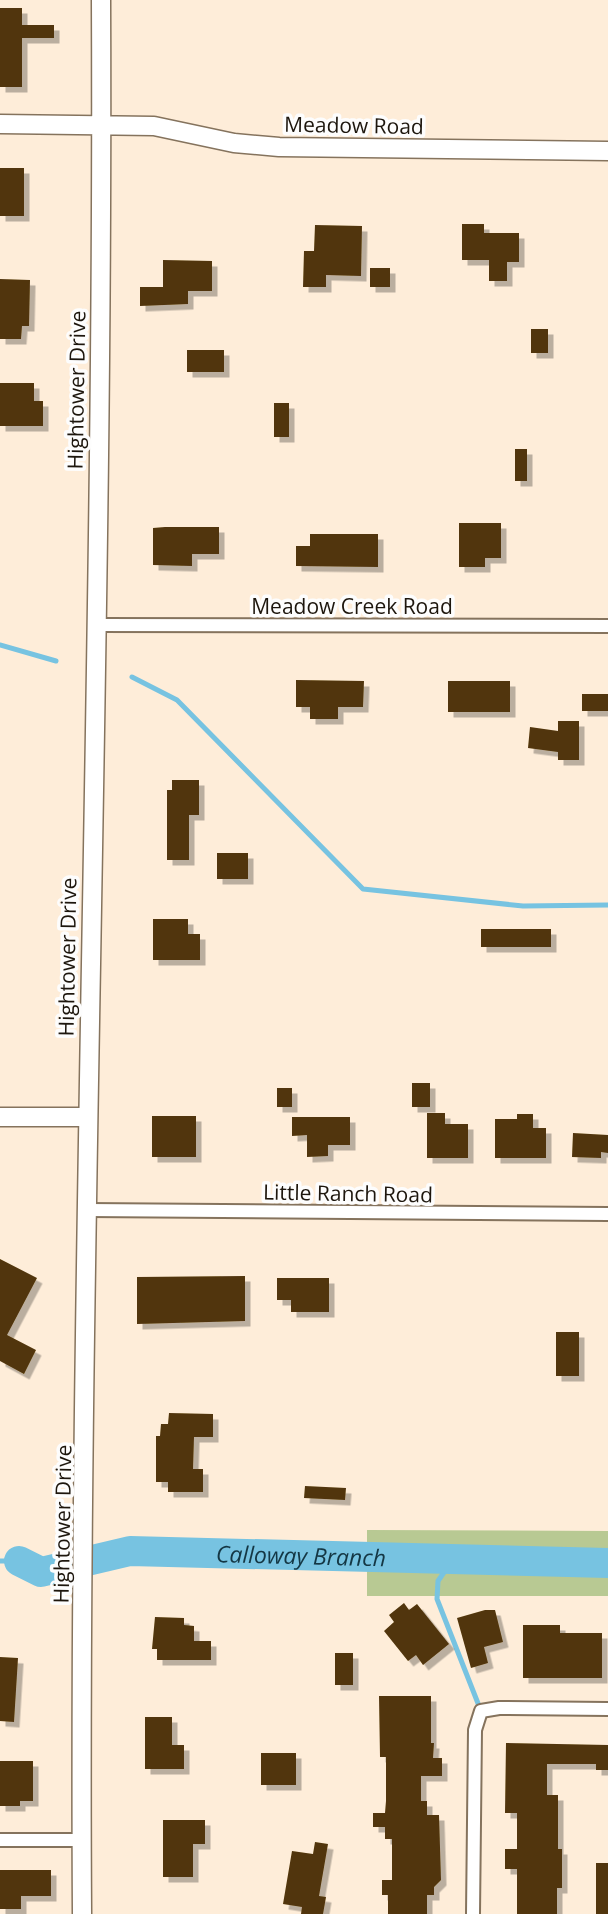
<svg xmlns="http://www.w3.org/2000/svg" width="608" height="1914" font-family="'Open Sans',sans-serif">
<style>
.green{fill:#b8c993}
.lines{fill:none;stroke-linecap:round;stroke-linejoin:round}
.stream{stroke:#77c3e1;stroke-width:5}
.river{stroke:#77c3e1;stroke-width:30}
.building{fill:#513509;filter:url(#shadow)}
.street-casing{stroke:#85735d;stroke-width:16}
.secondary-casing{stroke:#85735d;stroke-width:21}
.street{stroke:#fff;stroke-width:12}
.secondary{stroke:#fff;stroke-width:18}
.labels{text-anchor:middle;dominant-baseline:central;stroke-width:7;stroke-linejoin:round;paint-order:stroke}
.street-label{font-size:21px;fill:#1d160d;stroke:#fdfdfd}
.water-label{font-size:23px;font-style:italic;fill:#143744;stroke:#fdfdfd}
</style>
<defs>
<filter id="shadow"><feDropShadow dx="5.5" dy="5.5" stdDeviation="0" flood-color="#0004"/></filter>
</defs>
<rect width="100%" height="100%" fill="#feedd9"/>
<path class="green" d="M367 1530 608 1531V1596H367Z"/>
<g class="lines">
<path class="stream" d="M0 645 56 661
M132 677 177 700 363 889 523 906 608 905
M0 1561H19
M481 1711 437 1599 438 1581 447 1568 500 1560"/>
<path class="river" id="s1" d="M19 1561 41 1572 130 1551 608 1563"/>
</g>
<path class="building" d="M0 8H22V25H54V38H22V87H0Z
M0 168H24V216H0Z
M462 224H484V233H519V262H507V281H489V260H462Z
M315 225 362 226 361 276 326 275V287H303L304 251H314Z
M163 260 212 261V291H188V304L140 306V287H163Z
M370 268H390V287H370Z
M0 279 30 280 29 326H22L21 339H0Z
M531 329H548V353H531Z
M187 350H224V372H187Z
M0 383H34V401H43V426H0Z
M274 403H289V437H274Z
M515 449H527V481H515Z
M459 523H501V558H485V567H459Z
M165 527H219V554H192V566L153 565V528Z
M310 534H378V567L296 566V546H310Z
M296 680 364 681 363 707H338V719H310V707H296Z
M448 681H510V712H448Z
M582 694H608V711H582Z
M558 721H579V760H558V752L528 748 530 727 558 731Z
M172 780H199V815H189V860H167V790H172Z
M217 853H248V879H217Z
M153 919H188V934H200V960H153Z
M481 929H551V947H481Z
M412 1083H430V1107H412Z
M277 1088H292V1107H277Z
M427 1113H445V1124H468V1158H427Z
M517 1114H533V1128H546V1158H495V1119H517Z
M152 1116H196V1157H152Z
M292 1117H350V1145H328V1156L307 1157V1135L292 1136Z
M573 1133 608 1135V1153L601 1152V1158L572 1157Z
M0 1259 37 1278 7 1335 36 1350 24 1374 0 1361Z
M245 1276V1321L137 1324V1277Z
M277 1278H329V1312H291V1300H277Z
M556 1332H579V1376H556Z
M169 1413 213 1414V1437H194L193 1469H203V1492H168V1482H156V1436H160L161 1424H168Z
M305 1486 346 1488 345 1500 304 1498Z
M404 1603 409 1610 417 1604 449 1644 423 1665 416 1655 408 1661 384 1631 394 1622 389 1615Z
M485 1610H495L503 1642 484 1647 488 1663 471 1668 457 1618Z
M155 1617 184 1618V1625L194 1626V1641H211V1660H157V1649H152Z
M523 1625H560V1633H602V1678H523Z
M335 1653H353V1685H335Z
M0 1657 18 1658 14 1722 0 1721Z
M379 1696H431V1743H434L433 1758H442V1776H421V1801H427V1815H439L441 1880 434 1887V1895H427V1914H388V1895H382V1880H392V1839H385V1827H373V1813H385L386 1801V1757H380Z
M145 1717H172V1745H184V1769H145Z
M506 1743 608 1745V1770H596V1764H547V1795H558V1849H562V1888H557V1914H517V1869H505V1849H517V1813H505Z
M261 1753H296V1785H261Z
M0 1761H33V1801H20V1806H0Z
M163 1820H205V1844H193V1877H163Z
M315 1842 328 1844 319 1896 326 1897 323 1914H301L302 1907 283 1904 292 1851 313 1854Z
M596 1863H608V1914H596Z
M0 1870H51V1896H21V1909H0Z"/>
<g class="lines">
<g class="street-casing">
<path id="street" d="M96 625 608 626
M87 1210 608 1214
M0 1840H82
M473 1914 475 1730 481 1711 499 1708 608 1709"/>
</g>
<g class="secondary-casing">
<path id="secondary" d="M0 124 154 126 234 143 279 147 608 151
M0 1117H87
M82 1914C78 1276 104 638 101 0"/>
</g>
<use href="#street" class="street"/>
<use href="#secondary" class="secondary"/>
</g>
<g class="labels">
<g class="street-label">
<text transform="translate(354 125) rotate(1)">Meadow Road</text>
<text transform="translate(76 390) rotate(-89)">Hightower Drive</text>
<text x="352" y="606">Meadow Creek Road</text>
<text transform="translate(67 957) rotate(-89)">Hightower Drive</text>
<text transform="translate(348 1193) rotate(1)">Little Ranch Road</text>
<text transform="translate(62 1524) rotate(-89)">Hightower Drive</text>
</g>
<g class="water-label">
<text stroke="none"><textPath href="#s1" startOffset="287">Calloway Branch</textPath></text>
</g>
</g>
</svg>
